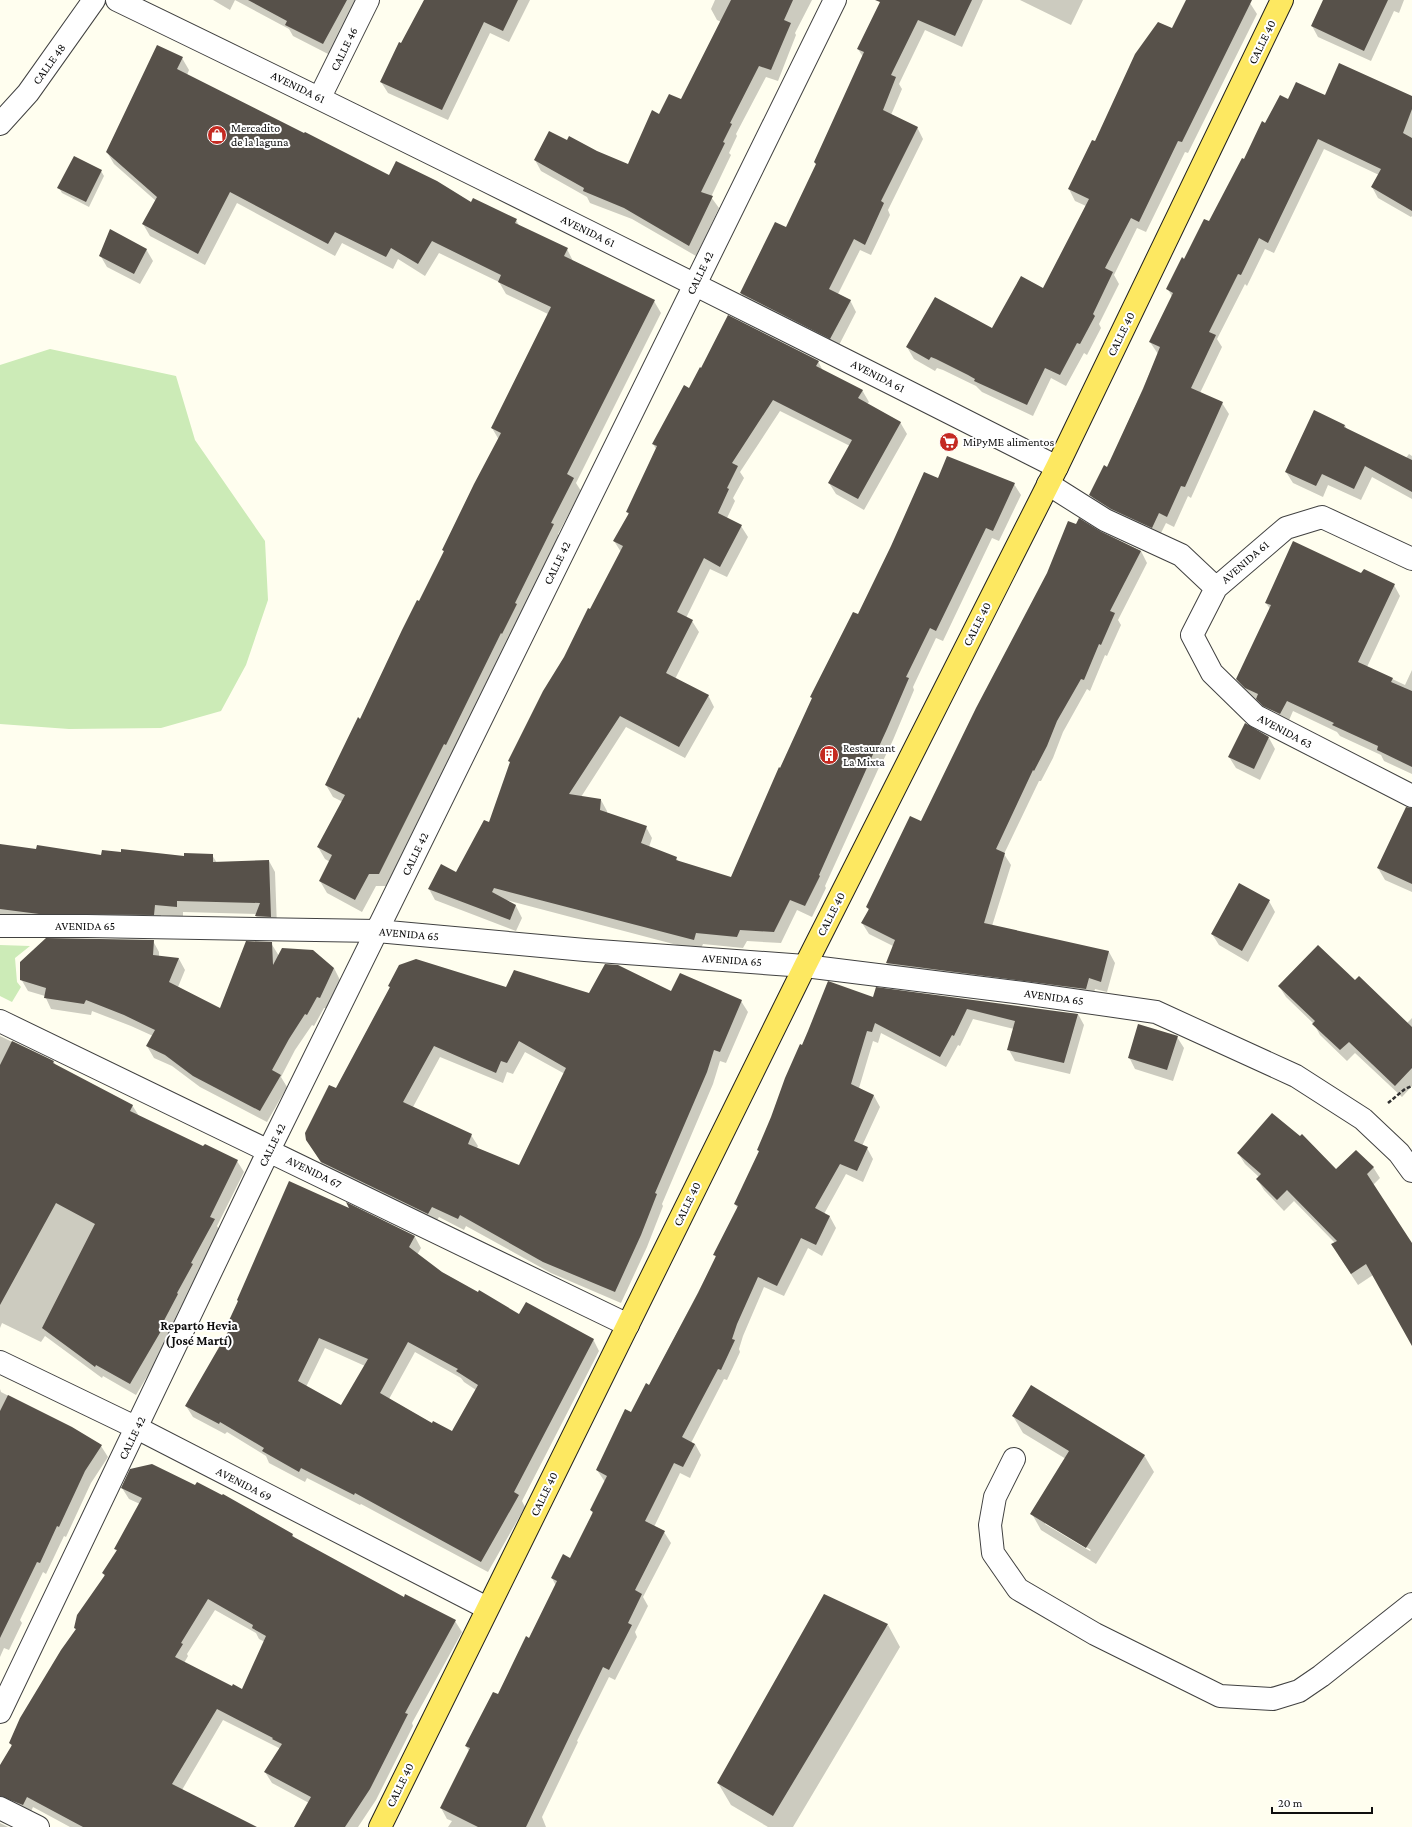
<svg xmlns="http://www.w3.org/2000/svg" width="1412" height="1827" font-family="'Crimson Pro',serif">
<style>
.green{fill:#ccebb7}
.shadow{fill:#0003;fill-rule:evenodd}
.building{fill:#57514a;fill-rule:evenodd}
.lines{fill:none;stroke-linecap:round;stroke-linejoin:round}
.minor-casing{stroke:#414141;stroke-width:24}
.major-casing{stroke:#1f1f1f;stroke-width:24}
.path{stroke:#303030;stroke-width:2.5;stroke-dasharray:4 2;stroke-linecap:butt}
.minor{stroke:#fff;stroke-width:22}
.major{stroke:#fde861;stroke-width:22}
.labels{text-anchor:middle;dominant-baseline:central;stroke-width:4;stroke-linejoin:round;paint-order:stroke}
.street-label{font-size:12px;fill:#0e0e0e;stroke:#fff}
.poi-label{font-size:12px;fill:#0e0e0e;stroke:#fff;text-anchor:start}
.neighbourhood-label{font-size:13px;font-weight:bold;fill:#0e0e0e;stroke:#fff}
</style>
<rect width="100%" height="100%" fill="#fffeef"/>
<path class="green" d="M50 349 176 376 195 440 265 541 268 600 246 665 221 711 161 728 69 729 0 724V365Z
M0 945 30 946 15 958 17 982 21 987 12 1002 0 996Z"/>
<path class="shadow" d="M213 0H357L330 55 293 36 289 29 235 0 230 10Z
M425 0H530L509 42 490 33 448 120 388 93 381 82Z
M715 0H812L795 33 796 35 778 81 766 77 736 134 737 136 729 153 731 155 711 197 719 208 696 256 632 219 590 203 587 197 541 171 535 160 567 142 628 166 660 115 682 101 721 22 717 20 711 9Z
M884 0H983L962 47 925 30 899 84 902 89 891 115 917 127 923 139 888 210 890 215 871 255 860 250 838 294 850 300 856 312 837 349 747 304 741 293 786 229 817 165 815 162 863 57 858 49Z
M1020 0H1083L1071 25Z
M1187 0H1248L1257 14 1188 153 1185 152 1146 232 1137 228 1114 275 1119 284 1099 324 1101 328 1087 355 1084 353 1066 386 1051 378 1033 416 982 392 976 386 943 370 937 368 935 371 914 359 907 347 992 330 1044 289 1086 206 1075 201 1069 189 1092 141 1096 143 1173 29Z
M1331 0H1404L1399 13 1394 11 1371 61 1318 37 1312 26Z
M182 58 189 70 187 75 389 177 516 220 520 227 567 249 573 261 654 301 661 313 576 483 581 491 558 534 560 537 453 757 451 755 386 886H376L362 912 327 893 320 881 330 862 325 859 318 847 343 802 333 797 326 785 361 720 444 552 443 550 499 440 492 428 548 314 506 294 499 282 439 253 425 276 398 259 393 269 342 243 335 256 237 203 205 265 150 236 143 224 156 201 114 164 107 152Z
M1325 97H1412V216L1411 217 1378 198 1372 187 1379 175 1324 149 1274 253 1265 249 1247 286 1245 284 1217 339 1222 347 1200 393 1222 403 1229 414 1191 498 1188 496 1174 527 1166 523 1158 539 1097 507 1091 495 1108 468 1158 354 1150 342 1172 297 1168 289 1210 222 1266 124 1288 100Z
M101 171 104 176 89 207 62 193 59 188Z
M146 249 153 261 140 284 107 267 100 255Z
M818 361 823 371 862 390 869 402 867 404 900 422 907 434 864 510 836 494 829 483 850 446 780 411 740 472 744 478 733 498 735 501 727 518 741 526 748 537 727 577 710 569 686 618 692 621 699 632 675 679 708 695 714 707 685 758 626 727 581 797 601 800 607 811V813L646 827 652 838 649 847 676 858 679 862 731 878 781 769 858 616 938 479 1014 484 1021 495 999 541 992 538 943 641 936 638 913 687 914 690 893 740 882 763H881L825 886 826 888 812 917 797 910 781 943 747 941 743 948 703 944 700 951 506 900 516 906 522 918 516 931 435 900 429 889 457 874 490 824 511 763 510 761 621 552 614 541 629 515 627 512 656 449 653 444 689 389Z
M1345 425 1347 430 1406 458 1409 454 1412 456V499L1372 477 1361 500 1328 485 1323 497 1293 483 1286 472Z
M1099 532 1141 551 1147 563 1118 620 1121 625 1107 656 1105 655 1090 691 1087 689 1063 732 1053 758 1041 781H1039L1004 854 1011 865 992 926 1109 952 1115 963 1107 992 1095 989 1092 1000 893 974 887 963 893 946 869 934 862 923 869 911 867 907 922 822Z
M1362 575 1394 585 1400 596 1367 667 1405 685 1412 670V774L1384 761 1381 755 1340 736 1337 732 1293 711 1287 725 1264 710 1259 702 1253 699 1244 690 1237 679 1270 609 1266 603Z
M1269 738 1275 749 1260 780 1236 768 1229 757Z
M1412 830V892L1385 880 1378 868Z
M0 846 102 856 185 857 212 855 217 863 269 861 275 872 277 928 262 927 256 916 257 914 183 912V917L161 915 160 926 0 919Z
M1269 901 1275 912 1248 962 1219 945 1212 934Z
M153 941 159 952V957L179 959 185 970 178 987 221 1010 271 943 279 956 334 968 340 980 326 1008H324L314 1026 312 1025 295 1050 281 1077 287 1087 267 1122 200 1087 172 1066 154 1058 147 1046 153 1036 131 1026 92 1011 91 1015 51 1009 45 996 28 991 21 979Z
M1355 982 1407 1023 1412 1018V1086L1402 1097 1355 1053 1347 1061 1320 1035 1314 1024 1286 997 1279 986Z
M389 986 506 989 589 994 671 993 741 1001 748 1012 726 1063 720 1061 713 1084 662 1204 663 1206 647 1247 621 1303 551 1273 466 1226 464 1230 439 1217 434 1225 328 1174 314 1151 336 1089 390 988ZM525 1052 565 1074 519 1166 477 1148 478 1146 471 1135 413 1107 440 1057 503 1083 507 1072 513 1074Z
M873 998 1078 1014 1084 1025 1070 1074 1015 1061 1009 1050 1014 1029 973 1019 960 1046 958 1045 946 1067 881 1033 878 1043 873 1041 859 1088 874 1096 880 1107 862 1146 867 1148 873 1159 863 1182 846 1174 824 1214 830 1217 836 1228 822 1256 808 1248 784 1296 764 1287 743 1336 739 1349 740 1352 727 1380 724 1379 691 1443 695 1444 701 1455 690 1478 680 1473 654 1527 664 1532 671 1543 643 1597 648 1606 635 1632 637 1637 615 1680 609 1677 577 1741 578 1742 542 1817 546 1827H448L452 1821 447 1819 441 1808 469 1751 466 1746 498 1695 529 1639 556 1586 552 1578 570 1559 593 1514 591 1510 605 1482 597 1470 649 1386 716 1258 715 1255 738 1209 735 1204 760 1153 758 1150 802 1046Z
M0 1036 54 1062 56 1066 132 1105 139 1116 204 1148 237 1161 244 1172 217 1226 220 1231 197 1273 199 1276 183 1304 184 1306 167 1343 136 1395 103 1376 102 1378 45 1336 41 1342 2 1323 0 1328Z
M1177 1037 1184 1048 1173 1081 1135 1069 1129 1057Z
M1238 1153 1336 1170 1373 1167 1380 1178 1373 1185 1412 1245V1344L1373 1275 1358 1285 1339 1256 1335 1243 1294 1201 1284 1211 1264 1190 1257 1179 1259 1177 1245 1164Z
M351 1210 415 1237 421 1248 417 1255 441 1272 519 1316 593 1339 599 1351 522 1501 525 1507 488 1572 361 1504 360 1505 307 1478 305 1482 269 1463 266 1456 227 1432 225 1434 193 1417 186 1406 229 1332 227 1328ZM325 1348 365 1366 341 1406 306 1387ZM415 1352 461 1378 464 1382 476 1390 452 1433 433 1424 389 1399Z
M0 1389 1 1392 71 1428 101 1446 108 1457 91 1483 66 1537 64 1536 46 1574 43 1572 20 1620 22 1623 9 1650 4 1648 0 1657Z
M1013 1416 1144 1455 1154 1472 1096 1564 1041 1530 1032 1514 1066 1459 1023 1433ZM1045 1521 1091 1550 1090 1551 1045 1524Z
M122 1488 292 1534 295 1539 404 1598 455 1621 462 1632 412 1723 413 1726 376 1800 358 1827H296L309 1803 272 1783 265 1772 280 1749 279 1748 223 1720 182 1790 255 1827H70L33 1807 29 1816 0 1808V1767L12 1747 10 1743 76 1630 75 1628 105 1577 103 1573 117 1551 115 1549 140 1504 129 1499ZM215 1610 256 1633 259 1639 265 1642 243 1690 233 1688 184 1663 188 1656 187 1654Z
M888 1625 900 1647 793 1827H768L731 1805 718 1783Z
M0 1823 8 1827H0Z"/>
<path class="building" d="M248 0H347L323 44 285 25 287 21Z
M424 0H518L503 31 484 22 442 110 380 82 399 42 401 43Z
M731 0H793L784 20 791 23 771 70 759 66 730 123 732 124 723 142 725 143 701 192 713 196 689 246 624 208 583 191 584 188 534 160 549 131 567 140 569 136 597 151 628 164 652 110 659 114 669 94 681 99Z
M875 0H972L955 36 918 20 891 75 896 77 883 110 918 127 881 201 884 203 865 245 854 239 829 289 851 300 830 339 740 293 775 222 786 227 816 164 814 162 864 52 857 49 880 2Z
M1186 0H1252L1182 142 1178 141 1139 222 1131 218 1105 268 1113 272 1093 314 1095 316 1080 344 1077 343 1060 375 1045 368 1027 405 974 381 975 379 968 375 936 359 931 357 929 360 906 347 935 297 992 328 1021 276 1043 288 1089 199 1068 189 1092 140 1095 141 1135 54 1158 22 1172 28Z
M1323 0H1388L1364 51 1311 26Z
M157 45 183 57 177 69 304 133 305 132 389 175 396 161 437 181 471 202 473 198 517 219 515 223 568 248 564 256 655 300 567 474 574 478 551 523 554 524 515 603 517 604 502 634 501 633 446 745 444 744 379 874H369L355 900 319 881 332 855 317 847 345 795 325 785 358 717 360 719 402 630 417 600 419 601 444 551 442 550 474 484 501 433 491 428 551 307 498 282 501 275 432 241 418 264 391 248 386 257 335 232 328 244 230 192 198 254 142 224 157 197 106 152Z
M1339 63 1412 96V109L1403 133 1412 138V211L1371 187 1381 169 1318 139 1268 243 1259 238 1241 275 1238 274 1209 332 1216 335 1191 388 1223 402 1185 487 1181 486 1167 517 1159 513 1152 528 1111 509 1089 495 1104 465 1107 467 1143 389 1160 347 1149 342 1173 293 1166 289 1182 257 1184 259 1204 219 1209 221 1242 158 1244 159 1262 121 1265 123 1280 95 1288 99 1296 82 1325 95Z
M74 156 102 170 86 202 57 188Z
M110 229 147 249 134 274 99 256Z
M728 315 819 361 816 366 863 390 858 398 901 422 858 499 828 483 852 440 773 400 732 463 738 466 727 488 729 489 718 513 742 525 720 567 704 558 677 612 693 620 666 673 709 695 679 747 620 716 569 794 601 799 600 810 647 826 641 843 677 857 676 860 731 877 779 767 780 768 812 698 810 697 853 612 858 614 891 546 924 472 938 478 947 456 1015 483 993 531 986 528 936 631 930 628 906 677 909 678 887 729 876 753 874 752 819 875 820 876 805 906 790 900 774 932 740 930 737 937 696 933 694 940 494 888 492 892 516 905 510 920 428 889 441 864 456 872 484 820 489 822 510 762 508 761 543 691 564 657 588 608 590 609 623 546 613 541 629 513 626 512 657 446 652 444 684 385 689 388 700 367 701 368Z
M1314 410 1345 425 1344 427 1412 460V492L1365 466 1354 489 1322 474 1316 486 1285 472Z
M1079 518 1100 531 1141 551 1110 611 1115 613 1101 645 1099 644 1084 680 1081 679 1057 721 1047 746 1034 771 1033 770 996 849 1005 853 984 923 1109 951 1101 982 1089 978 1086 989 886 963 895 940 861 923 869 909 866 907 910 816 921 821 976 708 1047 573 1068 521 1076 524Z
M1293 541 1361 573 1364 569 1395 584 1358 662 1393 678 1391 682 1412 691V767L1377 750 1378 746 1332 725 1334 723 1287 701 1280 714 1263 706 1256 699 1258 694 1245 688 1236 679 1271 605 1265 603Z
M1245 723 1269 737 1254 769 1228 757Z
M1406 807 1412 808V884L1377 868Z
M0 844 36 849 37 845 101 855 102 850 121 852V849L184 856V853L213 854V862L269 860 271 917 255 916 260 903 177 901V907L155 905 154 915 39 914 0 909Z
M1239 883 1270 900 1242 951 1211 934Z
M46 938 154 940 153 955 179 958 169 982 220 1008 246 941 272 942 273 965 282 948 313 950 334 968 320 998 317 997 307 1015 305 1014 289 1039 272 1070 281 1075 260 1111 193 1076 165 1055 146 1046 155 1030 124 1015 86 1000 84 1004 44 998 46 988 20 980V962Z
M1318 945 1355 980 1359 976 1412 1027V1068L1395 1086 1349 1042 1340 1050 1312 1024 1315 1021 1278 986Z
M416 959 506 987 514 970 589 993 605 964 618 965 671 991 680 973 742 1000 720 1052 714 1050 707 1072 655 1193 657 1194 641 1235 615 1292 543 1262 460 1215 458 1219 432 1207 428 1214 321 1162 306 1140 305 1133 329 1085 336 1088 390 987 388 986 399 965ZM519 1041 566 1068 519 1165 468 1144 472 1134 403 1102 434 1046 496 1073 501 1061 507 1063Z
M828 981 873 997 876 987 1078 1014 1064 1063 1007 1050 1015 1021 967 1009 954 1036 952 1035 940 1057 875 1023 872 1032 867 1031 851 1084 874 1095 854 1141 868 1147 857 1171 840 1164 815 1208 830 1216 816 1245 801 1238 777 1286 758 1277 737 1324 732 1339 735 1340 721 1370 718 1369 682 1437 695 1444 683 1467 674 1463 645 1521 665 1531 635 1590 642 1594 628 1623 632 1625 609 1670 603 1667 526 1827H478L440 1808 470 1748 465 1746 493 1692 498 1694 526 1636 529 1638 557 1581 551 1578 563 1554 570 1558 593 1512 590 1510 607 1476 596 1470 625 1409 631 1412 646 1383 649 1385 698 1293 716 1256 713 1255 738 1206 734 1204 759 1151 757 1150 771 1117 785 1078 800 1044 802 1045 808 1031Z
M1138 1024 1178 1036 1167 1070 1128 1058Z
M12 1041 54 1061 53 1063 133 1105 130 1111 203 1146 205 1144 238 1160 210 1217 215 1219 191 1263 193 1264 177 1293 178 1294 159 1330 161 1331 130 1384 96 1365 95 1367 42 1328 95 1224 56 1203 0 1305V1065Z
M1272 1113 1300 1136 1302 1134 1336 1169 1356 1150 1374 1167 1367 1174 1412 1243V1346L1366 1264 1351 1274 1331 1244 1337 1241 1287 1190 1277 1200 1256 1179 1261 1174 1237 1153Z
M289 1181 349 1208 346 1202 415 1236 409 1247 442 1272 478 1292 479 1290 519 1314 526 1302 594 1339 514 1492 519 1495 481 1562 355 1493 354 1495 301 1468 299 1472 262 1451 264 1448 220 1422 219 1424 185 1406 229 1330 225 1329 238 1301 237 1300ZM319 1338 368 1359 341 1405 298 1381ZM408 1342 458 1369 456 1371 478 1385 452 1431 433 1421 432 1423 380 1393Z
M1031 1385 1145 1455 1086 1548 1030 1514 1069 1451 1012 1416Z
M8 1395 72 1427 102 1445 85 1471 59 1527 57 1526 40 1563 37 1562 0 1638V1411Z
M152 1464 195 1485 197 1482 222 1495 223 1494 293 1534 292 1536 404 1597 405 1594 456 1620 405 1713 408 1714 370 1789 345 1827H294L311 1797 264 1772 282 1744 272 1739 273 1738 217 1709 172 1784 257 1827H83L27 1797 23 1805 0 1796V1765L12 1745 9 1743 20 1718 61 1650 76 1629 74 1628 77 1615 105 1575 102 1573 117 1550 114 1549 142 1498 121 1488 130 1469ZM208 1599 253 1625 252 1628 266 1636 242 1689 233 1684 232 1686 175 1657 183 1644 181 1643Z
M824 1594 888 1624 773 1816 717 1783Z"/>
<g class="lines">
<g class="minor-casing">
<path id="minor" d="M117 0C432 152 745 309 1057 467
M320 97 368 0
M0 124 28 93 94 0
M1048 484 1105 520 1181 555 1216 588
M1412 559 1322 517 1286 528 1216 588 1192 635 1212 673 1256 716 1412 796
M0 926H87L377 931 585 950 805 966 1023 993 1156 1012 1296 1076 1363 1119 1399 1153 1412 1171
M0 1021 628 1325
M0 1362 137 1428 487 1608
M1014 1459 995 1497 990 1525 993 1553 1018 1589 1095 1634 1220 1696 1273 1699 1299 1691 1321 1676 1412 1604
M0 1712 269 1150 835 0
M0 1808 38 1827"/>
</g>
<g class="major-casing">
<path id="major" d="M380 1827 805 966 1057 467 1282 0"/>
</g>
<path class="path" d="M1388 1103 1405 1089 1412 1086"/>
<use href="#minor" class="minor"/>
<use href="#major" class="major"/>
</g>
<defs>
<g id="shop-disc" transform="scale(1)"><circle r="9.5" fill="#c42a21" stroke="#fff"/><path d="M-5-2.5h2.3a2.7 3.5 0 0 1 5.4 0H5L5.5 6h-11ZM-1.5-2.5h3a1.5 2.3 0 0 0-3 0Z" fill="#fff"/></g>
<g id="supermarket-disc" transform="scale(1)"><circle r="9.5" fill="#c42a21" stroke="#fff"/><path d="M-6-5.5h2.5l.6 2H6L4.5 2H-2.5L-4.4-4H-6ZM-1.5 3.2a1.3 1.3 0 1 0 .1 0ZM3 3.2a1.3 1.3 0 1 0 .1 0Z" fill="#fff"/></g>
<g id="building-disc" transform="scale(1)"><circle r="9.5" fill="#c42a21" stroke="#fff"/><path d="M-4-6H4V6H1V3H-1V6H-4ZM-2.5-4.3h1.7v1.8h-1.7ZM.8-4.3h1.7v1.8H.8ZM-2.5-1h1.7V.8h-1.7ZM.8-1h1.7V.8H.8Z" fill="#fff"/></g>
</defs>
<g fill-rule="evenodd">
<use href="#shop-disc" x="217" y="135"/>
<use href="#supermarket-disc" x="949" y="442"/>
<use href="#building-disc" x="829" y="755"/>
</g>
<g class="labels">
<g class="street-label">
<text transform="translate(1262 42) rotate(-64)">CALLE 40</text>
<text transform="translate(344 49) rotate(-64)">CALLE 46</text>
<text transform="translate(49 64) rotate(-54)">CALLE 48</text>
<text transform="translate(298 87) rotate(26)">AVENIDA 61</text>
<text transform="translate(588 231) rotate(26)">AVENIDA 61</text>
<text transform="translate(700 273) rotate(-64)">CALLE 42</text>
<text transform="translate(1121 334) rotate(-64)">CALLE 40</text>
<text transform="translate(878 376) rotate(27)">AVENIDA 61</text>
<text transform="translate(1245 562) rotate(-41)">AVENIDA 61</text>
<text transform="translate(557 563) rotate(-64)">CALLE 42</text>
<text transform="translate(977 624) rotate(-63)">CALLE 40</text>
<text transform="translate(1285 731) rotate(28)">AVENIDA 63</text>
<text transform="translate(415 854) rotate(-64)">CALLE 42</text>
<text transform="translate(831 914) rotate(-63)">CALLE 40</text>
<text x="85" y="926">AVENIDA 65</text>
<text transform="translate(409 934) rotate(5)">AVENIDA 65</text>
<text transform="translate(732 960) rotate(4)">AVENIDA 65</text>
<text transform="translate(1054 997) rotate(8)">AVENIDA 65</text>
<text transform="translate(272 1145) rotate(-64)">CALLE 42</text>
<text transform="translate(314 1172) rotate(26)">AVENIDA 67</text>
<text transform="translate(687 1204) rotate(-64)">CALLE 40</text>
<text transform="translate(132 1438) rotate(-64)">CALLE 42</text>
<text transform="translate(244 1484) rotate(27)">AVENIDA 69</text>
<text transform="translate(544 1494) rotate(-64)">CALLE 40</text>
<text transform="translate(400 1785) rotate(-64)">CALLE 40</text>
</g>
<g class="poi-label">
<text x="231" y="128">Mercadito<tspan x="231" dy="14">de la laguna</tspan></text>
<text x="963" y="442">MiPyME alimentos</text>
<text x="843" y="748">Restaurant<tspan x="843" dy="14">La Mixta</tspan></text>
</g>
<g class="neighbourhood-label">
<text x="199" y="1325">Reparto Hevia<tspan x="199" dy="15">(José Martí)</tspan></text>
</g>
</g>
<path d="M1272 1807v6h100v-6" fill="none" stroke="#0e0e0e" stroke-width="2"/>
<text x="1278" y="1807" font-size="12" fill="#0e0e0e" stroke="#ffffff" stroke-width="3" paint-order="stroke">20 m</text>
</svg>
